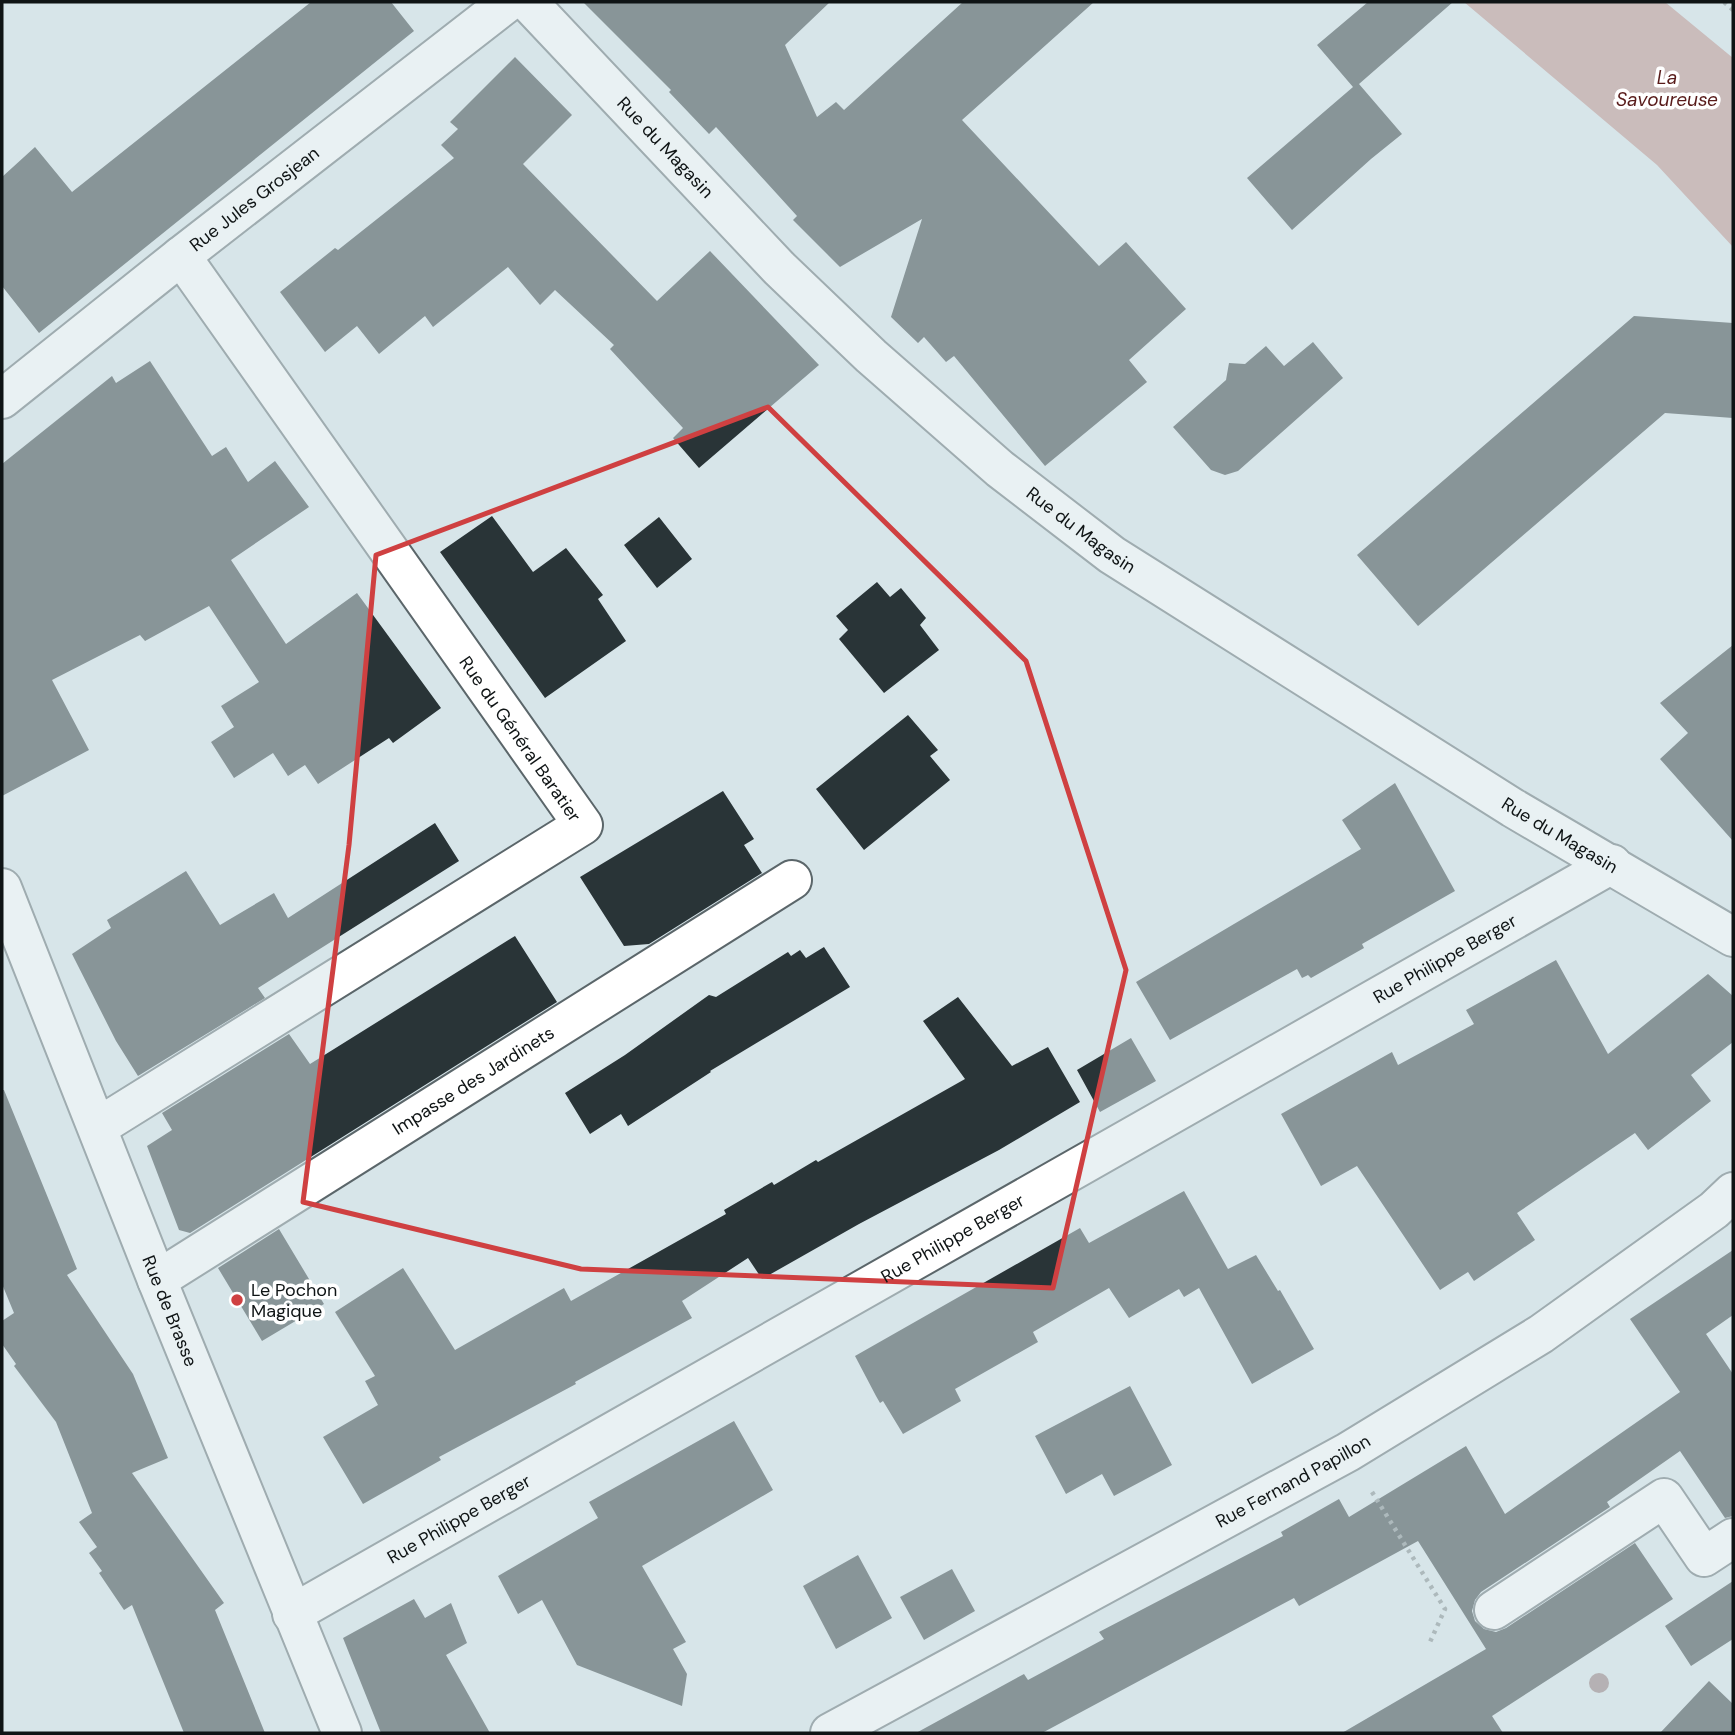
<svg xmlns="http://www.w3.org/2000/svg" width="1735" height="1735" font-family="'DM Sans',sans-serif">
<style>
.water{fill:#ba8984}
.building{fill:#293437}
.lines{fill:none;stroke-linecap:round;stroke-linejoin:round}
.minor-casing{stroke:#5b666a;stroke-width:42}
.path{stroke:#7a8486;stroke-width:4.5;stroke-dasharray:3.5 5;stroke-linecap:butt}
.minor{stroke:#fff;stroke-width:38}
.tree{fill:#8d7273}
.marked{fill:none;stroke:#cf4041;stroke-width:5;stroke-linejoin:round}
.poi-dot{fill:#cf4041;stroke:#fff;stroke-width:2.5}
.labels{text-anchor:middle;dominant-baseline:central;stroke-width:7;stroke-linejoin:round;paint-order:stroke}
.street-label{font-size:18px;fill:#0f1415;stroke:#fff}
.poi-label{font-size:18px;fill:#0f1415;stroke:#fff;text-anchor:start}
.water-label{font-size:19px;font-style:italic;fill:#581b1a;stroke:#fff}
</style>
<rect width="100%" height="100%" fill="#d7e5e9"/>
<path class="water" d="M1464 2H1665L1733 58V247L1657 165Z"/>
<path class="building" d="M311 2H391L414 31 39 333 2 286V177L35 147 72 192Z
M583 2H830L785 45 817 117 836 102 844 110 963 2H1094L962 120 1099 266 1126 242 1186 309 1129 360 1147 382 1045 466 954 356 946 362 924 337 918 343 891 317 922 219 840 267 793 220 797 216 716 127 709 134 669 92 671 90Z
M1368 2H1453L1359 84 1402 134 1371 159 1292 230 1247 178 1353 87 1317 45Z
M515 57 572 115 523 164 657 301 710 251 819 365 699 468 673 438 683 428 610 349 614 345 555 290 540 305 508 267 433 327 425 316 379 354 357 326 325 352 280 292 335 248 338 250 454 158 441 145 458 129 450 122Z
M1634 316 1733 323V418L1665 413 1418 626 1357 555Z
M1313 342 1343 378 1238 471 1225 475 1211 470 1173 427 1226 380 1229 363 1245 364 1266 346 1284 366Z
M150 361 212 456 226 447 248 482 275 461 309 507 231 560 286 644 357 593 441 708 393 743 389 738 318 784 305 765 288 776 273 753 234 778 211 742 234 727 221 706 259 682 209 606 145 641 140 635 52 680 89 750 2 796V464L112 376 116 383Z
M492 516 533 572 566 548 603 595 598 599 626 641 545 698 440 552Z
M659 517 692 559 657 588 624 545Z
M877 582 890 597 901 588 926 618 920 625 939 650 884 693 839 639 848 630 836 616Z
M1733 645V841L1660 759 1688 733 1660 703Z
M908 715 938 750 930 756 950 780 864 850 816 789Z
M1395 783 1455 891 1362 944 1364 948 1311 978 1308 975 1302 978 1297 969 1170 1040 1136 982 1361 849 1342 820Z
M723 791 754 839 744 845 762 873 649 944 624 946 580 877Z
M435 823 459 861 258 988 265 998 138 1076 116 1041 72 954 111 928 107 920 186 871 220 925 274 893 288 918Z
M515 936 557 1002 190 1233 179 1230 147 1146 172 1130 162 1113 289 1034 310 1064Z
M824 947 850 987 710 1071 711 1072 628 1126 621 1114 590 1134 565 1093 625 1055 709 995 716 997 788 952 791 956 800 950 806 958Z
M1556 960 1608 1054 1708 974 1733 996V1042L1691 1075 1711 1101 1648 1150 1635 1133 1517 1213 1535 1240 1474 1281 1468 1272 1440 1290 1357 1166 1321 1186 1281 1114 1392 1052 1398 1065 1474 1024 1466 1010Z
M958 997 1012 1066 1048 1047 1080 1102 999 1150 859 1224 762 1279 748 1258 682 1301 692 1318 575 1382 576 1384 439 1457 441 1460 363 1504 323 1437 378 1405 365 1381 375 1376 335 1312 403 1268 455 1350 564 1288 571 1301 726 1214 724 1210 772 1182 774 1185 816 1160 818 1162 965 1079 923 1021Z
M1131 1038 1156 1081 1100 1112 1077 1070Z
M2 1090H4L77 1269 67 1275 133 1374 168 1458 132 1473 224 1603 215 1610 265 1733H184L132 1605 124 1610 99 1573 102 1571 89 1553 97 1547 79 1522 92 1513 56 1422 14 1366 16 1364 2 1344V1321L14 1313 2 1284Z
M1184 1191 1228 1269 1256 1255 1278 1291 1280 1290 1314 1349 1252 1384 1199 1288 1184 1297 1179 1289 1129 1318 1109 1288 1033 1332 1038 1342 955 1389 961 1401 903 1434 883 1401 880 1403 876 1396 855 1356 1080 1228 1089 1243Z
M279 1229 324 1304 262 1341 218 1268Z
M1733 1250V1315L1706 1334 1733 1374V1516L1725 1518 1680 1451 1607 1502 1610 1507 1481 1592 1475 1600 1472 1611 1475 1621 1484 1629 1496 1632 1506 1628 1635 1543 1673 1599 1492 1716 1503 1733H1342L1486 1649 1418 1541 1299 1606 1294 1598 1042 1733H916L1024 1674 1028 1680 1104 1639 1099 1632 1283 1536 1281 1532 1339 1499 1349 1517 1466 1446 1505 1514 1680 1392 1630 1319Z
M1130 1386 1172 1465 1114 1496 1102 1474 1066 1494 1035 1436Z
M734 1421 773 1490 642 1566 686 1642 673 1649 687 1674 682 1706 577 1665 542 1600 518 1614 498 1576 598 1518 589 1502Z
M858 1555 892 1618 836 1649 803 1586Z
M952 1569 975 1611 924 1640 900 1597Z
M1733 1581V1639L1691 1666 1665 1626Z
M414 1599 425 1618 451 1603 467 1643 446 1655 490 1733H381L343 1638Z
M1709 1681 1733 1704V1733H1660Z"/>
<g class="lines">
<g class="minor-casing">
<g id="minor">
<path id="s1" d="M528 2 779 268 871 356 1000 469 1112 555 1513 808 1733 937"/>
<path id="s2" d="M2 399 181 256 508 2"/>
<path id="s3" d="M2 888 157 1280 342 1733"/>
<path d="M98 1127 583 825 181 256"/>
<path id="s4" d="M157 1280 792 880"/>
<path d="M1494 1610 1664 1498 1704 1557 1733 1538"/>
<path id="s5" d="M292 1614 1612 864"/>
<path id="s6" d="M830 1733 1348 1452 1541 1334 1714 1210 1733 1192"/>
</g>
</g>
<path class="path" d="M1724 2 1733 10
M1372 1492 1445 1609 1430 1642"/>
<use href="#minor" class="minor"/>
</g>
<circle class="tree" cx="1599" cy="1683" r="10"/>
<path d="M0 0H1735V1735H0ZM768 407 1026 661 1126 970 1053 1288 581 1269 303 1202 349 845 376 555Z" fill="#d7e5e9" fill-opacity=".55" fill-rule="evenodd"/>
<path class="marked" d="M768 407 1026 661 1126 970 1053 1288 581 1269 303 1202 349 845 376 555Z"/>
<circle class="poi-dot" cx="237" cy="1300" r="7"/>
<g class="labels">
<g class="street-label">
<text stroke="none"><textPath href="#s1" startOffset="200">Rue du Magasin</textPath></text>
<text stroke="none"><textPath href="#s2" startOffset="322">Rue Jules Grosjean</textPath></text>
<text stroke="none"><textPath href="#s1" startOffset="766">Rue du Magasin</textPath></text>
<text transform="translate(520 739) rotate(55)">Rue du Général Baratier</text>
<text stroke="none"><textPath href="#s1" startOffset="1334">Rue du Magasin</textPath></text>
<text stroke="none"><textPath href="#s5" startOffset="1326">Rue Philippe Berger</textPath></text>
<text stroke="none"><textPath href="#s4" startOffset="374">Impasse des Jardinets</textPath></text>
<text stroke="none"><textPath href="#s5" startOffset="760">Rue Philippe Berger</textPath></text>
<text stroke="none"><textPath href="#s3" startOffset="455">Rue de Brasse</textPath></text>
<text stroke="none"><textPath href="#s6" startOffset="527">Rue Fernand Papillon</textPath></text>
<text stroke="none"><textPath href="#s5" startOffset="192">Rue Philippe Berger</textPath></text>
</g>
<g class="poi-label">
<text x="251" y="1290">Le Pochon<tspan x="251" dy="21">Magique</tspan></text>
</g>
<g class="water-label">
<text x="1667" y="77">La<tspan x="1667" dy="22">Savoureuse</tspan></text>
</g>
</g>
<rect width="1735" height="1735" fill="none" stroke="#0f1415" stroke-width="7"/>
</svg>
